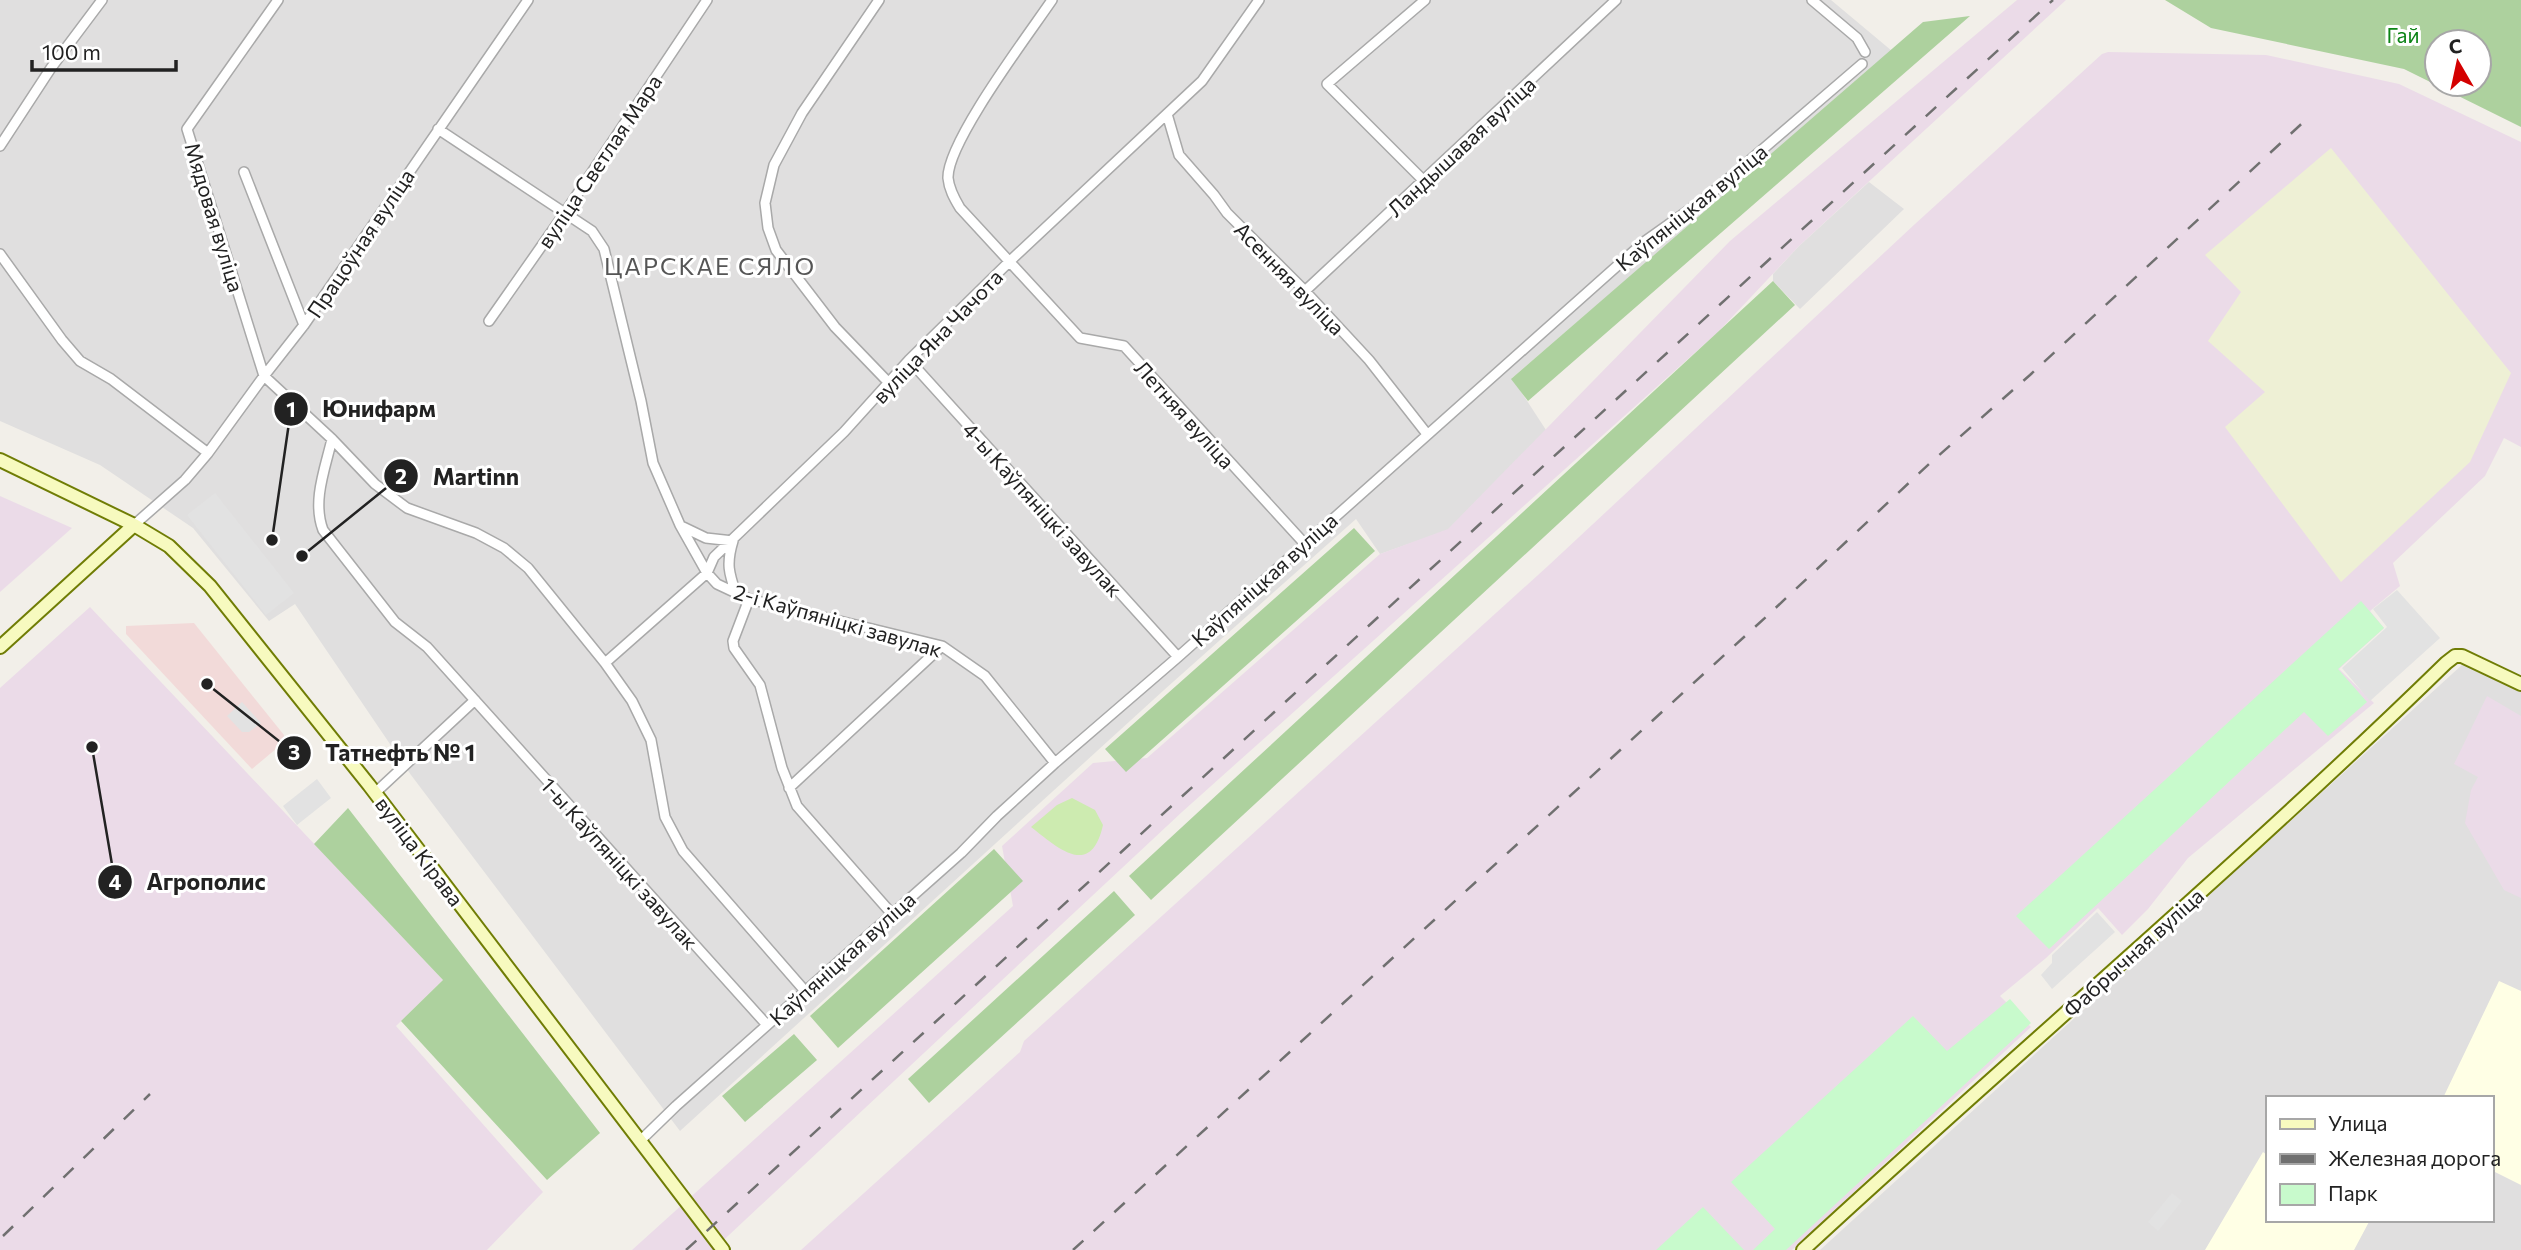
<svg xmlns="http://www.w3.org/2000/svg" width="2521" height="1250" font-family="Commissioner,sans-serif">
<style>
.residential{fill:#e0dfdf;fill-rule:evenodd}
.commercial{fill:#f2dad9}
.industrial{fill:#ebdbe8}
.education{fill:#ffffe5}
.farmland{fill:#eef0d5}
.grass{fill:#cdebb0}
.forest{fill:#add19e;fill-rule:evenodd}
.park{fill:#c8facc}
.parking{fill:#e2e2e2}
.lines{fill:none;stroke-linecap:round;stroke-linejoin:round}
.street-casing{stroke:#a9a9a9;stroke-width:12}
.secondary-casing{stroke:#707d05;stroke-width:16}
.street{stroke:#fff;stroke-width:9}
.secondary{stroke:#f7fabf;stroke-width:12}
.rail{stroke:#707070;stroke-width:2.5;stroke-dasharray:14 14;stroke-linecap:butt}
.labels{text-anchor:middle;dominant-baseline:central;stroke-width:6;stroke-linejoin:round;paint-order:stroke}
.park-label{font-size:21px;fill:#0c8416;stroke:#fff}
.street-label{font-size:21px;fill:#222;stroke:#fff}
.quarter-label{font-size:24px;letter-spacing:2px;fill:#555;stroke:#fff}
.leader{fill:none;stroke:#222;stroke-width:2.5}
.callout-dot{fill:#222;stroke:#fff;stroke-width:2.5}
.mark-label{font-size:21px;text-anchor:middle;font-weight:bold;fill:#fff}
.callout-label{font-size:23px;text-anchor:middle;font-weight:bold;fill:#222;stroke:#fff;stroke-width:6;stroke-linejoin:round;paint-order:stroke}
</style>
<rect width="100%" height="100%" fill="#f2efe9"/>
<path class="residential" d="M0 0H1831L1892 51 1512 378 1546 430 1448 530 1380 554 1356 519 1164 690 680 1131 411 775 295 604 269 621 193 528 100 465 0 421Z
M1869 182 1904 209 1800 309 1773 281V274L1799 246Z
M2463 664 2521 691V1250H1820ZM2267 1098H2491V1220H2267Z"/>
<path class="commercial" d="M194 623 284 735 283 743 252 769 126 634V626Z"/>
<path class="industrial" d="M2017 0H2066L1799 246 1718 332 1182 812 713 1250H632L1013 906 1002 846 1093 763 1147 758 1380 554 1448 529 1730 241Z
M2108 52 2266 55 2399 84 2521 142V447L2504 438 2485 476 2393 563 2400 586 2370 611 2384 628 2339 669 2374 703 2188 858 2148 909 2122 935 2098 908 2046 958 2000 996 2031 1027 1792 1250H801L1020 1052 1024 1041 1549 565 1915 224 2102 54Z
M0 496 72 528 0 592Z
M90 607 443 980 396 1026 543 1192 487 1250H0V688Z
M2487 696 2521 716V898L2504 890 2465 823 2471 790 2478 777 2454 764Z"/>
<path class="education" d="M2499 981 2521 991V1185L2491 1170V1098H2443Z
M2263 1152 2267 1155V1220H2370L2354 1250H2205Z"/>
<path class="farmland" d="M2331 148 2511 373 2470 462 2341 582 2225 427 2265 392 2208 341 2241 292 2205 255Z"/>
<path class="grass" d="M1072 798 1095 810 1103 825C1091 879 1058 848 1031 827L1057 805Z"/>
<path class="forest" d="M2165 0H2521V127L2404 69 2211 28ZM2437 42H2479V84H2437Z
M1970 16 1528 401 1511 379 1923 22Z
M1773 281 1795 305 1151 900 1129 876Z
M1354 528 1375 551 1126 772 1105 749Z
M348 808 600 1133 547 1180 401 1021 443 980 314 844Z
M994 849 1023 881 838 1048 810 1016Z
M1114 891 1135 915 929 1103 908 1079Z
M794 1034 817 1060 745 1122 722 1096Z"/>
<path class="park" d="M2361 601 2384 628 2338 669 2367 702 2328 736 2304 712 2049 949 2016 916Z
M2010 999 2031 1023 1786 1250H1753L1775 1229 1731 1182 1913 1016 1947 1051Z
M1703 1207 1744 1250H1656Z"/>
<path class="parking" d="M215 493 294 593 266 615 187 515Z
M2397 590 2440 638 2370 701 2342 668 2387 627 2373 609Z
M242 702 261 723 249 732H242L227 716Z
M317 779 331 798 297 825 283 806Z
M2097 912 2115 932 2052 989 2041 975 2052 963V955Z
M2172 1193 2182 1201 2158 1231 2148 1222Z"/>
<g class="lines">
<g class="street-casing">
<path id="street" d="M278 0 187 129 264 376 332 439 375 484 407 508 476 533 504 548 528 568 605 663 632 701 651 740 665 817 683 851 805 991
M879 0 802 113 774 165 765 203 768 228 776 250 835 327 889 383
M1052 0C1029 34 947 142 948 178 949 189 954 198 960 208L1080 338 1124 346 1304 543
M1812 0 1857 38 1865 52
M1167 114 1179 155 1214 195 1227 213 1305 291 1369 360 1427 434
M438 129 592 231 604 249 641 401 653 463 680 525 707 573 717 584 749 599 942 646 985 676 1055 763
M0 146 51 68 102 0
M244 172 304 325
M1424 181 1327 84 1425 0
M0 254 62 340 80 361 111 379 208 453
M1305 291 1616 0
M489 321 564 214 707 0
M909 360 1178 657
M332 439C325 469 312 501 323 530L395 622 427 647 767 1025
M134 525 185 480 208 453 264 376 304 325 528 0
M681 526 706 538 733 541C726 564 729 573 736 594
M749 599 733 641 734 648 760 685 782 768 797 806 892 914
M605 663 707 573 714 557 844 432 909 360 1010 261 1202 81 1259 0
M789 788 942 646
M375 793 475 700
M640 1141 676 1106 961 853 997 816 1055 763 1178 657 1644 242 1706 198 1862 64"/>
</g>
<g class="secondary-casing">
<path id="secondary" d="M0 460 134 525 169 546 210 586 369 785 723 1250
M0 647 134 525
M1803 1250C2016 1053 2238 866 2446 663L2455 656H2462L2521 684"/>
</g>
<use href="#street" class="street"/>
<use href="#secondary" class="secondary"/>
<path class="rail" d="M3 1236 150 1094
M686 1250 2053 0
M1073 1250 1767 616 1929 464 2030 375 2310 116"/>
</g>
<g class="labels">
<g class="park-label">
<text x="2403" y="34">Гай</text>
</g>
<g class="street-label">
<text transform="translate(1461 146) rotate(-43)">Ландышавая вуліца</text>
<text transform="translate(599 161) rotate(-56)">вуліца Светлая Мара</text>
<text transform="translate(1691 207) rotate(-39)">Каўпяніцкая вуліца</text>
<text transform="translate(215 217) rotate(73)">Мядовая вуліца</text>
<text transform="translate(360 243) rotate(-56)">Працоўная вуліца</text>
<text transform="translate(1290 278) rotate(46)">Асенняя вуліца</text>
<text transform="translate(937 336) rotate(-46)">вуліца Яна Чачота</text>
<text transform="translate(1185 414) rotate(48)">Летняя вуліца</text>
<text transform="translate(1043 509) rotate(48)">4-ы Каўпяніцкі завулак</text>
<text transform="translate(1264 579) rotate(-42)">Каўпяніцкая вуліца</text>
<text transform="translate(838 620) rotate(16)">2-і Каўпяніцкі завулак</text>
<text transform="translate(420 851) rotate(53)">вуліца Кірава</text>
<text transform="translate(620 863) rotate(48)">1-ы Каўпяніцкі завулак</text>
<text transform="translate(2133 952) rotate(-42)">Фабрычная вуліца</text>
<text transform="translate(842 958) rotate(-42)">Каўпяніцкая вуліца</text>
</g>
<g class="quarter-label">
<text x="710" y="265">ЦАРСКАЕ СЯЛО</text>
</g>
</g>
<path class="leader" d="M272 540L291 409M302 556L401 476M207 684L294 753M92 747L115 882"/>
<g class="callout-dot">
<circle cx="272" cy="540" r="7"/>
<circle cx="302" cy="556" r="7"/>
<circle cx="207" cy="684" r="7"/>
<circle cx="92" cy="747" r="7"/>
<circle cx="291" cy="409" r="18"/>
<circle cx="401" cy="476" r="18"/>
<circle cx="294" cy="753" r="18"/>
<circle cx="115" cy="882" r="18"/>
</g>
<g class="mark-label">
<text x="291" y="417">1</text>
<text x="401" y="484">2</text>
<text x="294" y="760">3</text>
<text x="115" y="890">4</text>
</g>
<g class="callout-label">
<text x="379" y="417">Юнифарм</text>
<text x="476" y="485">Martinn</text>
<text x="400" y="761">Татнефть № 1</text>
<text x="206" y="890">Агрополис</text>
</g>
<rect x="2266" y="1096" width="228" height="126" fill="#ffffff" stroke="#a7a7a7" stroke-width="2"/>
<rect x="2280" y="1119" width="35" height="10" fill="#f7fabf" stroke="#a7a7a7" stroke-width="2"/>
<text x="2328" y="1131" font-size="21" fill="#222222">Улица</text>
<rect x="2280" y="1154" width="35" height="10" fill="#707070" stroke="#a7a7a7" stroke-width="2"/>
<text x="2328" y="1166" font-size="21" fill="#222222">Железная дорога</text>
<rect x="2280" y="1184" width="35" height="21" fill="#c8facc" stroke="#a7a7a7" stroke-width="2"/>
<text x="2328" y="1201" font-size="21" fill="#222222">Парк</text>
<g transform="translate(2458 63) rotate(351)"><circle r="33" fill="#ffffff" stroke="#a7a7a7" stroke-width="2"/>
<path d="M0-5L12 26L0 18L-12 26Z" fill="#d40000"/>
<text y="-10" font-size="19" font-weight="bold" text-anchor="middle" fill="#222222">С</text>
</g>
<path d="M32 60v10h144v-10" fill="none" stroke="#222222" stroke-width="3.5"/>
<text x="42" y="60" font-size="21" fill="#222222" stroke="#ffffff" stroke-width="5" paint-order="stroke">100 m</text>
</svg>
